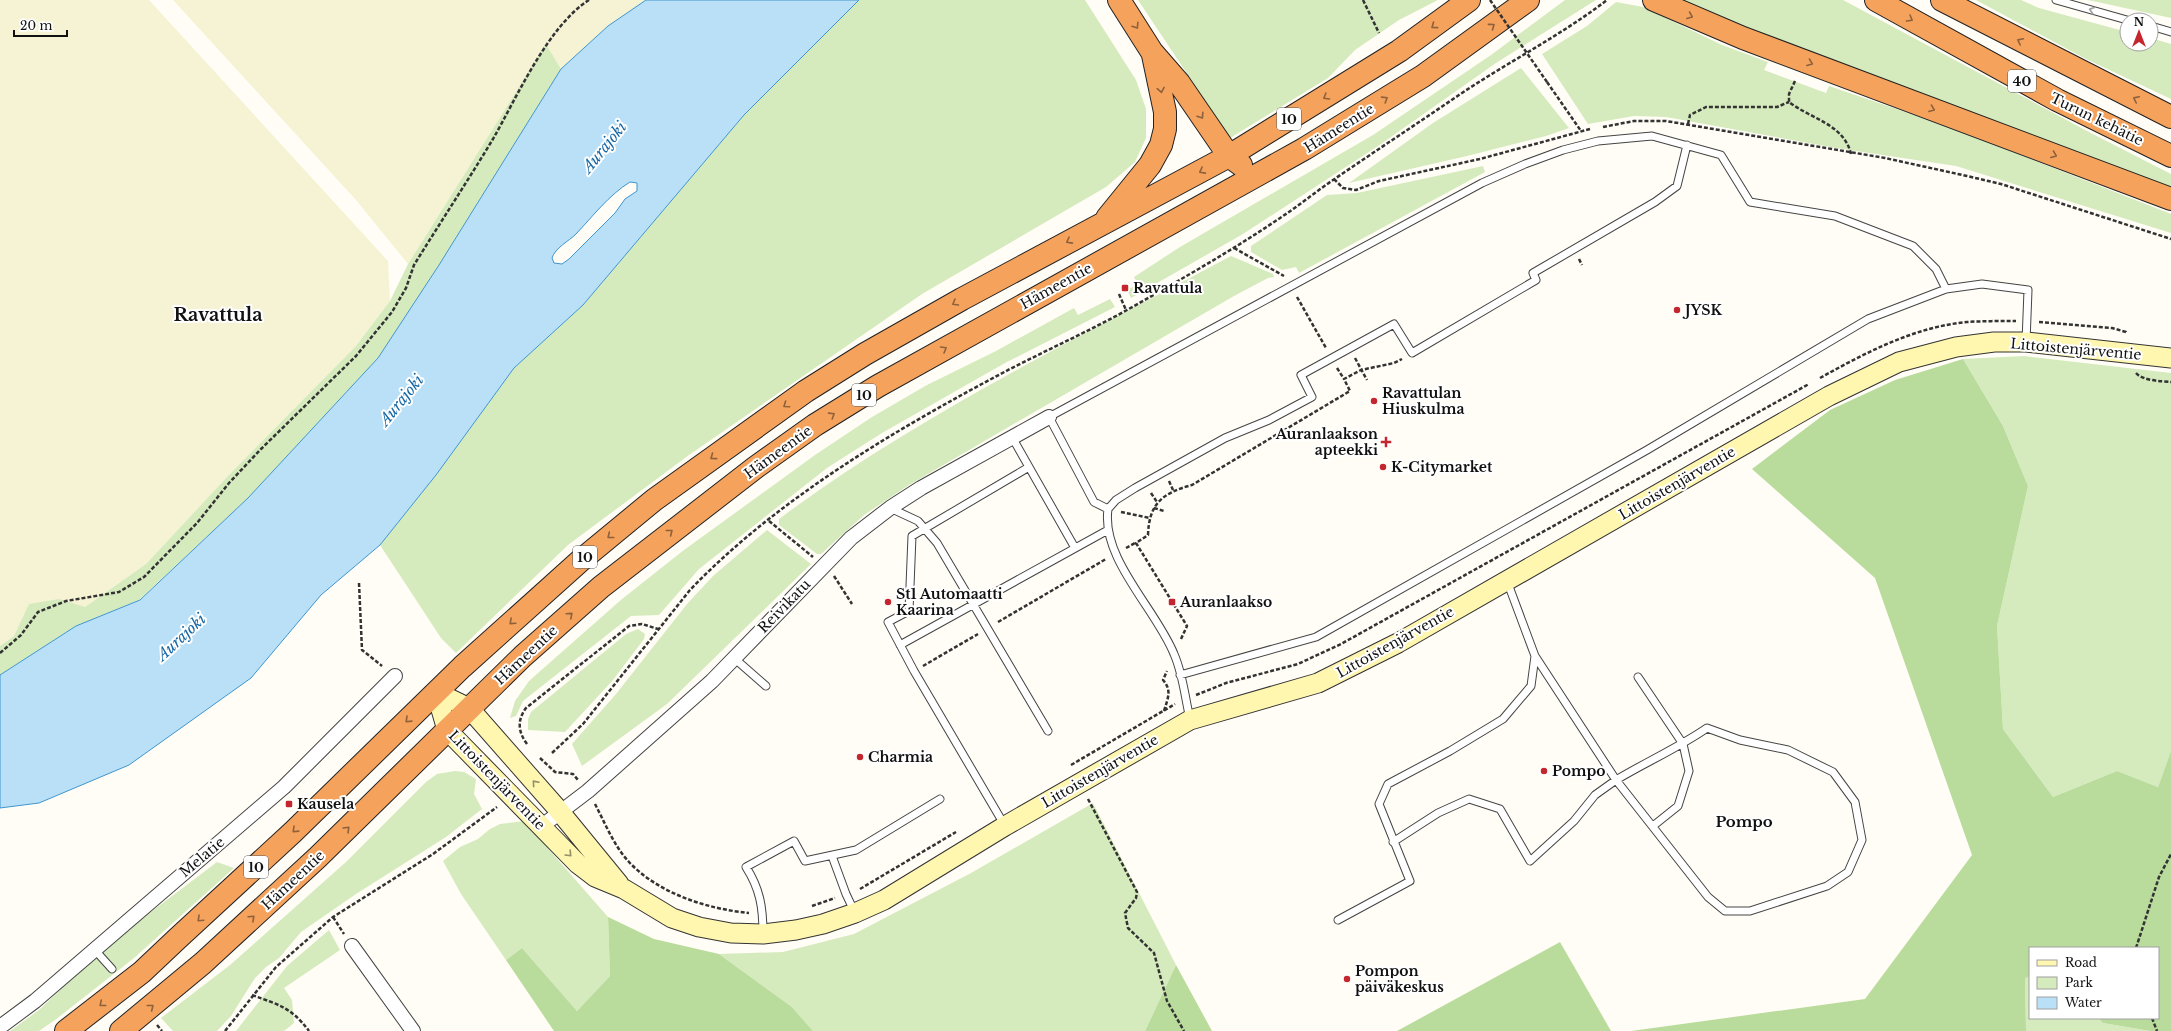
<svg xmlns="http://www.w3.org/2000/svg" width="2171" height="1031" font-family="'Libre Baskerville',serif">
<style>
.farmland{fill:#f6f3d4}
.green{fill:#d5ebbd}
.forest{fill:#b9dc9c}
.water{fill:#b9e0f7;stroke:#3f96cf;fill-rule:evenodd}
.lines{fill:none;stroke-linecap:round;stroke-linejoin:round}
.lane-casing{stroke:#444;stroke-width:9}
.street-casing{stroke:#444;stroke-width:16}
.secondary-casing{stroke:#333;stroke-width:21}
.highway-casing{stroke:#222;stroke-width:24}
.path{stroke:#333;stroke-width:2.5;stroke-dasharray:4 2;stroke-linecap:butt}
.lane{stroke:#fff;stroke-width:7}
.street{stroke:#fff;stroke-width:14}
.secondary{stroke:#fff6b0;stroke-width:19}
.highway{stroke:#f5a25d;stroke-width:22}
.path-bridge{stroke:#333;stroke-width:2.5;stroke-dasharray:4 2;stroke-linecap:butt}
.oneway{stroke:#a0a0a0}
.oneway2{stroke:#8e613b}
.oneway3{stroke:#948f68}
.poi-dot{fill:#c4262e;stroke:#fff;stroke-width:1.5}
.labels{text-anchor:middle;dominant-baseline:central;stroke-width:4;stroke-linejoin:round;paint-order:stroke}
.shield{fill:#fff;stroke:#585858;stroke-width:1}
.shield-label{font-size:13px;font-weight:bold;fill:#111}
.street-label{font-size:14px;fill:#111;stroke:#fff}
.poi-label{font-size:14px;font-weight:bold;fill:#111;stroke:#fff;text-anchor:start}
.water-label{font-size:15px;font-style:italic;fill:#1768a6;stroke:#fff}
.neighbourhood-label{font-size:15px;font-weight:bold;fill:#111;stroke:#fff}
.district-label{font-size:18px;font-weight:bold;fill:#111;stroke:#fff}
</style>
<rect width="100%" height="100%" fill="#fffdf5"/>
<path class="farmland" d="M0 0H149L388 261 390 301 356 346 227 477 146 564 85 607 30 604 14 636 0 646Z
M173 0H646L608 26 561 69 546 44 408 264 356 200Z"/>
<path class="green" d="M859 0H1085L1136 80 1146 109V138L1135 162 1106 187 922 294 689 455 568 545 456 653 441 638 380 545 436 475 514 368 583 305 744 115Z
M1138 0H1438L1399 20 1355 50 1328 78 1230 138Z
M1565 0H1596L1496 63 1381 144 1243 234 1131 298 1127 290 1138 284 1134 277 1180 247 1373 135 1491 55Z
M1680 0H1843L2085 130 2171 174V191L1786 43Z
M1976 0H2021L2039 8 2127 32V44H2151V38L2171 44V99L2084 58Z
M2088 0H2171V18Z
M1616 2 1643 7 1722 45 1768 62 1764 70 1826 93 1829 86 1952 128 2171 214V233L1956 166 1836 148 1666 117 1634 116 1588 124 1542 54 1587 26Z
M546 44 561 69 439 265 378 358 248 498 139 600 76 626 0 675V646L14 636 29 604 59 599 85 607 146 564 227 477 356 346 390 301 408 264Z
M1521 68 1569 128 1546 136 1467 156 1349 183 1433 123Z
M1483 166 1485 172 1299 273 1296 267 1282 270 1251 252V246L1327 195 1357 193Z
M1231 256 1273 274 1274 277 1268 278 1234 296 909 485 864 515 821 554H817L779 525V519C918 415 1078 338 1231 256Z
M1110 299 1115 307 1005 363 882 433 827 468 699 569 659 615 631 616 523 701 516 716 510 718 515 701 529 681 622 599 684 550 815 455 872 417 927 385 996 351 1074 308 1078 315Z
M2024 356 2171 373V751L2158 787 2117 771 2053 797 2003 729 1997 626 2028 486 2003 426 1963 359Z
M767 530 811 564 667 704 582 766 572 744 616 694 687 604 713 576Z
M638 629 645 634 644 639 613 680 565 732 528 730V719L531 712 626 634Z
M455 771 464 772 476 779 474 794 482 809 446 837 356 894 301 932 279 958 266 967 255 978 231 1016 217 1031H173L161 1018 230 965 346 862 426 782 437 774Z
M1093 803 1176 965 1145 1031H813L792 1007 719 954 783 952 854 934 971 873Z
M524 821 608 917 610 976 577 1011 522 948 506 960 461 894 443 861 460 847 478 839 490 829 500 824Z
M217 862 234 868 134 958 55 1020 39 1031H10L39 1010 106 946Z
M329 930 340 950 284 988 292 1000 294 1023 284 1031H236L287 966Z
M2030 977V1018H2098L2103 1023 2150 1031H2026L2025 978Z"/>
<path class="forest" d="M1963 359 2003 426 2028 486 1997 626 2003 729 2053 797 2117 771 2158 787 2171 751V1031H2150L2103 1023 2098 1018H2158V948H2030V977L2025 978 2026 1031H1631L1865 999 1972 855 1875 578 1752 469 1830 410 1895 380Z
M608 917 654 939 719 954 792 1007 813 1031H554L506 960 522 948 577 1011 610 976Z
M1560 942 1611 1031H1397Z
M1176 965 1212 1031H1145Z"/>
<path class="water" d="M646 0H859L744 115 583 305 514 368 436 475 380 545 321 595 251 678 129 765 39 803 0 808V675L76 626 140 600 248 498 378 358 439 265 561 69 608 26ZM630 182 637 183V191L625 199 615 213 569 259 562 264 554 263 552 258C555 248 569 241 576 234 593 216 609 195 630 182Z"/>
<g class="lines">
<g class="lane-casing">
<path id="lane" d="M2056 0 2127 20
M2151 26 2171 32
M1012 437 1075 548
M890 508 918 521 937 543 1048 731
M1108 509 1094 502 1049 417 1482 183 1525 164 1563 150 1598 141 1652 136 1721 155 1750 202 1835 216 1913 246 1936 269 1946 289
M900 645 1108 530
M734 658 766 686
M1180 675 1316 637 1647 450 1868 319 1946 289 1982 284 2028 290 2026 342
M1638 677 1683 744 1689 771 1678 806 1653 826
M1190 719C1185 698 1183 674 1174 654 1156 609 1101 559 1108 509L1116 500 1135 488 1225 438 1269 420 1312 397 1301 375 1394 324 1412 353 1536 280 1533 273 1655 202 1677 186 1687 145
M1005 826 914 671 888 622 909 611 912 536 1029 467
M1393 842 1438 813 1469 799 1500 809 1530 861 1574 821 1595 795 1616 780 1708 897 1725 911H1750L1827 886 1848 872 1862 840 1855 802 1833 772 1788 750 1740 740 1707 728C1678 748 1646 762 1616 780L1535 656 1507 581
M832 856 846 894 855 913
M1338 920 1410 881 1379 804 1388 784 1450 751 1503 719 1531 686 1535 656
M763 934C763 907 760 889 746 867L794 841 805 861 856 850 940 799
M94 949 112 969"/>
</g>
<g class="street-casing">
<path id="street" d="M542 826 588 791 712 681 851 538 890 508 921 488 1049 417
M352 946 413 1031
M0 1027 35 1001 284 787 395 676"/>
</g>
<g class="secondary-casing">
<path id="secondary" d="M436 692 447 730 578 864 595 877 624 889 672 918 699 927 731 933 763 934 796 930 823 924 855 913 884 900 1005 826 1190 720 1318 683 1398 643 1829 396 1899 362 1956 347 1994 342H2026L2171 358
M436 692 469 708 556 807 619 884"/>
</g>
<g class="highway-casing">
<path id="highway" d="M1119 0 1152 52 1179 83 1229 156 1241 165
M1654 0 1743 38 2171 199
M1876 0 2057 100 2171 156
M1942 0 2171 117
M1107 218 1150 165 1161 145 1165 129V112L1153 55
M66 1031 142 972 178 938 293 832 462 667 580 561 654 500 806 391 865 354 962 299 1229 156 1399 51 1469 0
M121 1031 203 963 318 857 523 656 601 587 756 467 815 425 878 386 1304 149 1423 76 1528 0"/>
</g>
<path class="path" d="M1363 0 1379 33
M1795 81 1789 94V102C1811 119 1844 124 1851 154
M1547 82 1581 131
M1688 124 1690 115 1706 107H1777L1789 102
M1603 127 1634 121H1666L1885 158 1967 176 2001 184 2171 239
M1334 179 1343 188 1356 190 1379 181 1480 159 1590 129
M1234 248 1284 276
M1579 259 1582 265
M1119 294 1126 310
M1297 297 1326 348
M2039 322 2112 328 2126 332 2127 334
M1355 358 1367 380
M1337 368 1344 379
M2136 373C2143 381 2161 381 2171 382
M1820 378C1865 353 1914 327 1967 322 1983 321 2000 321 2016 321
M1169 481 1173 490
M1151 493 1157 502
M1154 508 1164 511
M1121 512 1150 518
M769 521 813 557
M1126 548 1135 543
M834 576 852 604
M359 583 362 650 382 666
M998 622 1106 559
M1181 639 1187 626 1136 543 1148 535C1149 504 1162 493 1192 485L1350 391 1344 379 1361 370 1394 363 1402 359
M0 653 21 635 38 612 66 601 119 592 144 577 197 523 229 483 261 449 356 356 392 312 406 288 414 265C440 223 467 182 493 139 517 97 548 26 589 0
M923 666 978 634
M1196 695 1226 683 1298 664 1341 644 1809 384
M1164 711C1168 698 1172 690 1163 680L1167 671
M527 744C518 732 517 720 526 708L629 626 642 624 658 629
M552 753 583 724 690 590C778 498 898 428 1010 369 1049 349 1089 331 1127 310 1180 280 1233 250 1283 216 1301 204 1318 190 1336 178 1377 150 1418 123 1459 95 1508 62 1560 36 1607 0
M540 758 555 772 573 774 578 780
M1071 765 1175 704
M1088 799 1137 892 1136 898 1125 913 1128 928 1154 953 1167 1001 1184 1031
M595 804C605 823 614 846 629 862 659 894 708 909 749 913
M860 889 956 832
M812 906 835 898
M333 917 344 934
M2136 948 2159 877 2171 854
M252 995C279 1005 291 1007 309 1031
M2152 1018 2157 1031
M157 1025 162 1031
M225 1031 276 967 333 917 433 854 497 807"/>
<use href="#lane" class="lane"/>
<use href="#street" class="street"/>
<use href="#secondary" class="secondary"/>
<use href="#highway" class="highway"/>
<path class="path-bridge" d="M1490 0 1547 82"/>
</g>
<defs><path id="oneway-chevron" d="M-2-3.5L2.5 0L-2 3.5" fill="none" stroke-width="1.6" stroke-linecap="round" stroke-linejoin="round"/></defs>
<use class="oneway" href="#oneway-chevron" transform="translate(2092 10) rotate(-164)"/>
<g class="oneway2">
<use href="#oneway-chevron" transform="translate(1690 16) rotate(23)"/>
<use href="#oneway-chevron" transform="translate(1910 19) rotate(30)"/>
<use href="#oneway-chevron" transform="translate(1136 26) rotate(57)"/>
<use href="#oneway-chevron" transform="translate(1434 26) rotate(144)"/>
<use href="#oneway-chevron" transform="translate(1492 26) rotate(-36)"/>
<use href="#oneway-chevron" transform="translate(2020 41) rotate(-153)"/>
<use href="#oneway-chevron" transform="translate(1810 63) rotate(21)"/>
<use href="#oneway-chevron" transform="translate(1161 90) rotate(79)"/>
<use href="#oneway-chevron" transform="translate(1326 97) rotate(149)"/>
<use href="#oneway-chevron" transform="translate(1385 99) rotate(-32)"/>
<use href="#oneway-chevron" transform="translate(2136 99) rotate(-154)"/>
<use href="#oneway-chevron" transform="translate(1932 109) rotate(21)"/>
<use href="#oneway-chevron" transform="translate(1201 116) rotate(57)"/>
<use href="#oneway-chevron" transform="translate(2054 155) rotate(21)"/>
<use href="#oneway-chevron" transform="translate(1202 171) rotate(152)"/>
<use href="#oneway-chevron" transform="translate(1069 241) rotate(152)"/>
<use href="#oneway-chevron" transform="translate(955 303) rotate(150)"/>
<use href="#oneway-chevron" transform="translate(944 349) rotate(-30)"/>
<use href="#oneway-chevron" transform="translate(786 405) rotate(145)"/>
<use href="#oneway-chevron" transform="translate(832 415) rotate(-32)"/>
<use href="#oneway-chevron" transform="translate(713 457) rotate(144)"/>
<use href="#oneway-chevron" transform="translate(670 532) rotate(-38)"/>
<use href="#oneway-chevron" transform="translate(610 536) rotate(141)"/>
<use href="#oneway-chevron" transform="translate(570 615) rotate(-42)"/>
<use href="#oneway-chevron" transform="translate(512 622) rotate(138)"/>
<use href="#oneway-chevron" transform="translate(408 720) rotate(136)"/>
<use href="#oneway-chevron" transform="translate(347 829) rotate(-45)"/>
<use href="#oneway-chevron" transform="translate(295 830) rotate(136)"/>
<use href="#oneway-chevron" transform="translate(252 918) rotate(-43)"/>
<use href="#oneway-chevron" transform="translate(200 919) rotate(137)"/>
<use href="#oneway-chevron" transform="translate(102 1004) rotate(141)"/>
<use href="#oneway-chevron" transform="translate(151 1007) rotate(-39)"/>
</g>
<g class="oneway3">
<use href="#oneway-chevron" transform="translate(535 783) rotate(-131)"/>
<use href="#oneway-chevron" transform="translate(569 854) rotate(46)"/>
</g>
<g class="poi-dot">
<rect x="1121" y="284" width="8" height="8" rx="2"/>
<circle cx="1677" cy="310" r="4"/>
<circle cx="1374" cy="401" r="4"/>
<path d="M1384 436h4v4h4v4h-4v4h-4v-4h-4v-4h4z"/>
<circle cx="1383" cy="467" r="4"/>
<circle cx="888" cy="602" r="4"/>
<rect x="1168" y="598" width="8" height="8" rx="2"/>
<circle cx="860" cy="757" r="4"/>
<circle cx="1544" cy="771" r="4"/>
<rect x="285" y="800" width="8" height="8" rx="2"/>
<circle cx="1347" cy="979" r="4"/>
</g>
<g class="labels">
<g class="shield">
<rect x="2008" y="70" width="28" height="22" rx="3"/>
<rect x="1277" y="108" width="24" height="22" rx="3"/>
<rect x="852" y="384" width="24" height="22" rx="3"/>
<rect x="573" y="546" width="24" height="22" rx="3"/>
<rect x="244" y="856" width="24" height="22" rx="3"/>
</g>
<g class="shield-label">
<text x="2022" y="81">40</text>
<text x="1289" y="119">10</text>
<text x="864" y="395">10</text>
<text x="585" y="557">10</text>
<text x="256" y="867">10</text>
</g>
<g class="street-label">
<text transform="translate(2097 119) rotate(26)">Turun kehätie</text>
<text transform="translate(1339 128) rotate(-32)">Hämeentie</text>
<text transform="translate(1056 286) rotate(-29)">Hämeentie</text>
<text transform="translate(2076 349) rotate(5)">Littoistenjärventie</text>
<text transform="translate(778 452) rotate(-36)">Hämeentie</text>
<text transform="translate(1677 483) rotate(-30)">Littoistenjärventie</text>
<text transform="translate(784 606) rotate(-46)">Reivikatu</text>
<text transform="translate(1395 642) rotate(-29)">Littoistenjärventie</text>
<text transform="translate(526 655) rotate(-43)">Hämeentie</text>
<text transform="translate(1100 771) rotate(-30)">Littoistenjärventie</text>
<text transform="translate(497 780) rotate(46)">Littoistenjärventie</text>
<text transform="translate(202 857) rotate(-40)">Melatie</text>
<text transform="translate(293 880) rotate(-43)">Hämeentie</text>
</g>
<g class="poi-label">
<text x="1133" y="288">Ravattula</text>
<text x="1685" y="310">JYSK</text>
<text x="1382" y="393">Ravattulan<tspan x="1382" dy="16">Hiuskulma</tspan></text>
<text x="1378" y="434" text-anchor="end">Auranlaakson<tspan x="1378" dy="16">apteekki</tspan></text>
<text x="1391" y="467">K-Citymarket</text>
<text x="896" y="594">St1 Automaatti<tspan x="896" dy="16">Kaarina</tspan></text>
<text x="1180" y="602">Auranlaakso</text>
<text x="868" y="757">Charmia</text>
<text x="1552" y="771">Pompo</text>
<text x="297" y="804">Kausela</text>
<text x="1355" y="971">Pompon<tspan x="1355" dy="16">päiväkeskus</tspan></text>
</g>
<g class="water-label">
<text transform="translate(604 147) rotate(-51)">Aurajoki</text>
<text transform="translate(401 400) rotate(-51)">Aurajoki</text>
<text transform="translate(181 637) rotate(-43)">Aurajoki</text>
</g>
<g class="neighbourhood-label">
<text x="1744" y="821">Pompo</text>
</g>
<g class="district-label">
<text x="218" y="315">Ravattula</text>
</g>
</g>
<rect x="2029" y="947" width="130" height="72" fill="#ffffff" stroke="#a0a0a0"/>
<rect x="2037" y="960" width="20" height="6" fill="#fff6b0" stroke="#a0a0a0"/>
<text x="2065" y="967" font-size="12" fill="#111111">Road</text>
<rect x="2037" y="977" width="20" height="12" fill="#d5ebbd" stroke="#a0a0a0"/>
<text x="2065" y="987" font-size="12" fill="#111111">Park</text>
<rect x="2037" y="997" width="20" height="12" fill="#b9e0f7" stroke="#a0a0a0"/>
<text x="2065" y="1007" font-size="12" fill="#111111">Water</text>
<g transform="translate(2139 32)"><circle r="19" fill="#ffffff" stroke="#a0a0a0"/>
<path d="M0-3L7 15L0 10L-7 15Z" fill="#c4262e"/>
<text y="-6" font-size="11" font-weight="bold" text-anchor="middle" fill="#111111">N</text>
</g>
<path d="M14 30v6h53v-6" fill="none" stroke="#111111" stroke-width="2"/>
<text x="20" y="30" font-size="12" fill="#111111" stroke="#ffffff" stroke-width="3" paint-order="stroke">20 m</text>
</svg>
